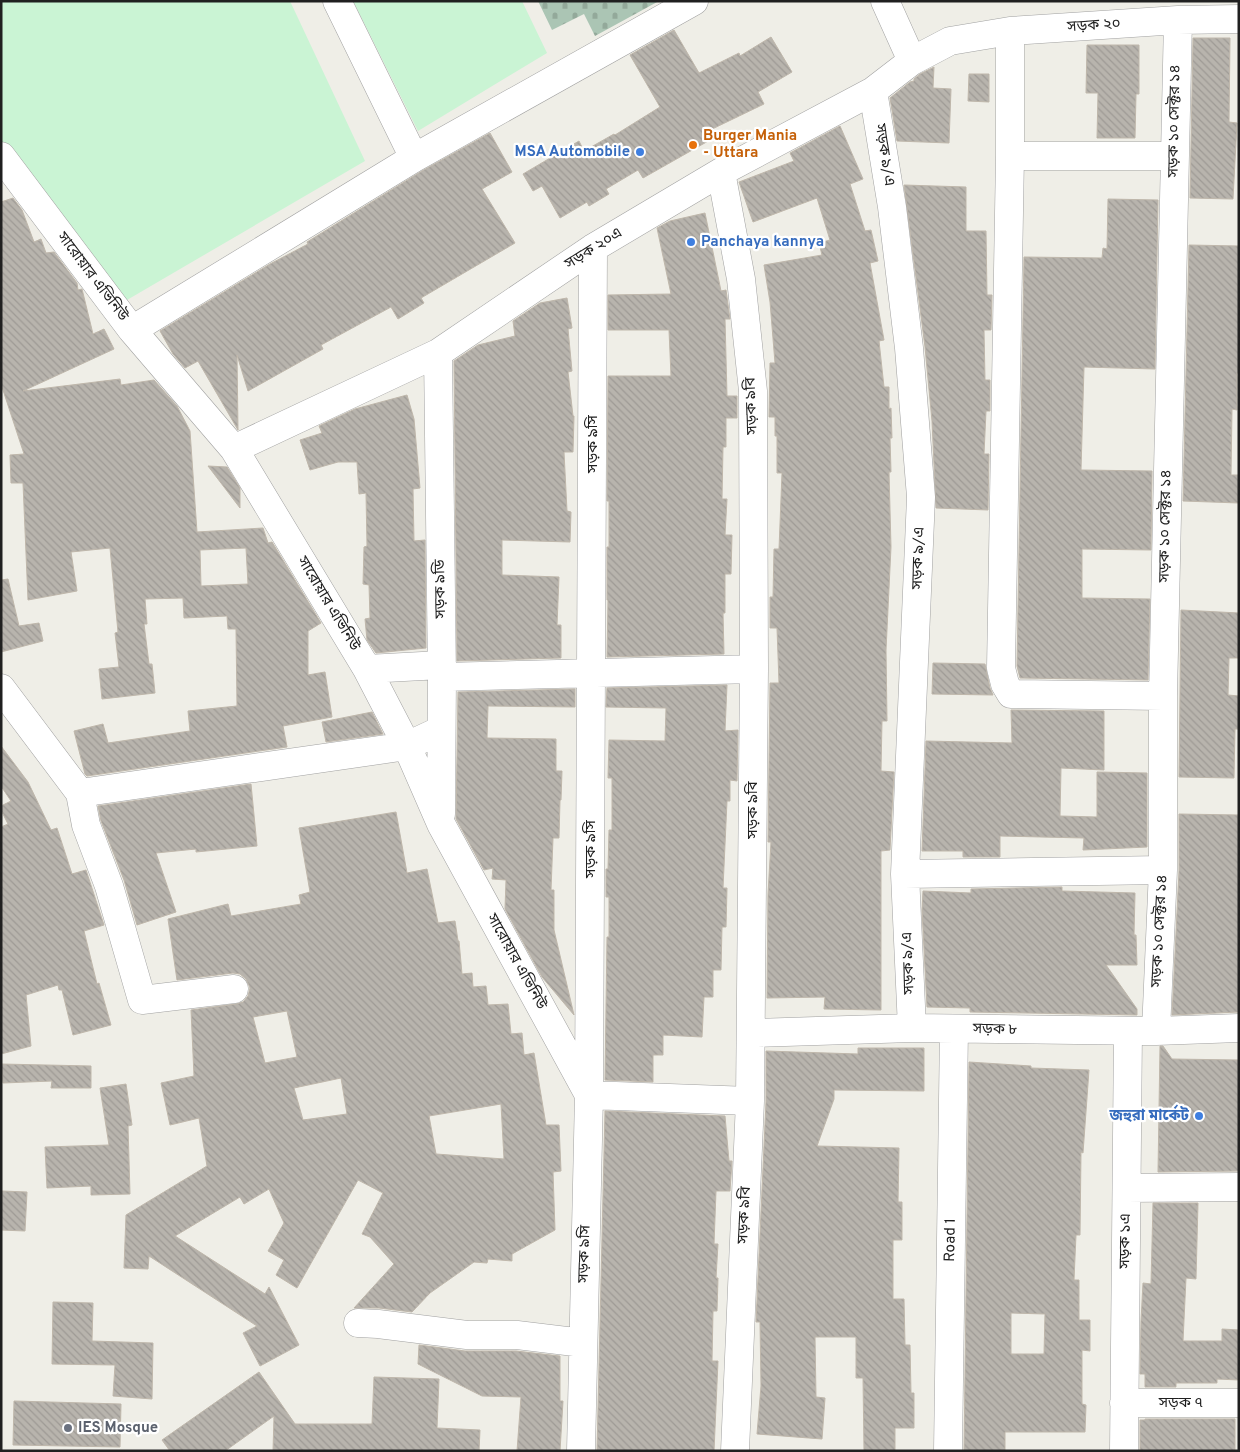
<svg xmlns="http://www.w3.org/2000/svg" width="1240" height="1452" font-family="Overpass,'Noto Sans Bengali',sans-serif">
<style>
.cemetery{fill:url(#cemetery-stones)}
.park{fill:#caf4d4}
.building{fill:url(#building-back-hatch);stroke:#bfb7ab;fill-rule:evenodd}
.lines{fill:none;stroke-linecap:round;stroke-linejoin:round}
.minor-casing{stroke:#a1a1a1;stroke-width:29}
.minor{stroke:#fff;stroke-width:28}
.food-dot{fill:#e8710a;stroke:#fff;stroke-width:2}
.shop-dot{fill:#3f7fe0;stroke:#fff;stroke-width:2}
.worship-dot{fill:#6b7280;stroke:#fff;stroke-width:2}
.labels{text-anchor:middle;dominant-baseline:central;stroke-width:4.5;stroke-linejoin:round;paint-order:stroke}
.street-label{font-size:15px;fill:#202020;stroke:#fff}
.food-label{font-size:15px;font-weight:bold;fill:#c56008;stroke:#fff;text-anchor:start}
.shop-label{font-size:15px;font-weight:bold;fill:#366cbe;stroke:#fff;text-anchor:end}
.worship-label{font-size:15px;font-weight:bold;fill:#5b616d;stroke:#fff;text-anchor:start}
</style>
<defs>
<pattern id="cemetery-stones" width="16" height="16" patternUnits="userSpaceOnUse" patternTransform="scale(1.25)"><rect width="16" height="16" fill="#abc5b4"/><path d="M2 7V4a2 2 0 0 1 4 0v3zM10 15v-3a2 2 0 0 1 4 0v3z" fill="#93a99a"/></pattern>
<pattern id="building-back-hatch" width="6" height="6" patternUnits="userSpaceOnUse" patternTransform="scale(1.25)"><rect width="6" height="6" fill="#b8b4ad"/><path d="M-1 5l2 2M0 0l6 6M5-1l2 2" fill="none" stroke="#9e9a95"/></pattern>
</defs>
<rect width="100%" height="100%" fill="#efeee7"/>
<path class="cemetery" d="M538 1H659L595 36 584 14 552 30Z"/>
<path class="park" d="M1 1H290L365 161 115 307 1 143Z
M353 1H522L547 53 418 131Z"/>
<path class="building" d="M674 30 699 73 739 53 740 56 771 37 792 72 758 92 764 104 706 132 710 140 643 178 638 170 606 189 609 194 589 206 587 202 560 218 542 186 533 191 523 174 579 141 584 151 614 134 615 135 660 107 630 55Z
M1193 38H1230L1229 122 1237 123 1233 199 1190 198Z
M1087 45H1139V94H1136L1135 138H1097L1098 93H1086Z
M934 67 933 88 951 89 949 143 897 141 890 98 910 82 914 81V79L920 74Z
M969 74H989V102L968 101Z
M840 126 863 179 850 184 865 231 871 230 878 261 870 263 884 340 879 341 884 387H889V409L891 408 892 438H890L891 472H889L891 547 886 650 887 721H882L881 771 894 772 890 850 881 851V1010L824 1009 825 997 767 998 768 894 771 842H768L770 683H779L777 628H770V597H773L774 549H779L782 473H777V436H775V417H769L770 363H775L770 302 764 265 822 255 819 243 830 240 817 198 753 222 739 182 794 161 790 153Z
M490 133 512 172 482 189 515 243 421 298 424 303 398 319 391 307 321 345 323 349 248 391 237 355 238 430 198 361 185 368 173 354 160 331 270 264 308 244 307 242 422 171Z
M904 185 966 187V231H986L987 295H992L991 330H984L985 380H990V411H986L984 454H989L988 510 936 508 932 421 925 347Z
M13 198 22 210 34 242 41 239 46 253 54 252 77 283 78 290 82 289 93 334 104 329 114 349 23 391 120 379 121 385 154 380 177 406 190 431 197 532 263 528 268 543 272 542 321 623 308 631V675L325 672 332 717 283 726 287 747 87 776 85 774 74 731 103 724 108 743 190 731 188 711 237 706 236 629H228L227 616 184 618 183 598 145 599 147 624H144L149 664H152L155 693 102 699 99 669 119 667 115 633 118 632 110 548 71 552 77 591 28 600 23 483H11L10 455 24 454 1 384V202ZM246 548 248 584 201 586 200 550Z
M1108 199 1158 200 1155 369 1084 367 1081 470 1152 471 1151 550 1082 549V598L1150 599 1148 680 1020 678 1017 666 1024 257 1102 258 1103 248 1107 249Z
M705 213 721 291 726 290 730 319H725L727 396H737V418H726V447H723L722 499H727L725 535H732L731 574H725V613H723L724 654 607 657 608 600H607V547H609V501H607L608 376H671L669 330H608V295L671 294 657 228 670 221Z
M1189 245 1239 246V373H1237V410L1232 409 1231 475H1239V503L1183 501Z
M567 298 572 328 568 329 572 371 568 372 573 416H574L573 452H564L567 511 571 512 570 542 502 540V575L559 577 557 625H561V658L457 661 454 361 478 345 515 336 513 321 540 303Z
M407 395 414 419 420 488 413 489 414 541 425 540 426 648 376 653 367 640 365 619 370 618 369 585 363 584 364 547 367 546 366 493 359 494 357 462H338L310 470 300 440 322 433 319 426 355 409Z
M208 466 227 467 240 488V508Z
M8 579 19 626 39 623 43 641 1 652V580Z
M1181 610 1239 613V658H1229L1228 695 1239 696V729H1235L1234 778 1179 777Z
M933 663 985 664 990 688 993 695 932 694Z
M727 685 725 731 738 730 737 781 730 780V801H727L723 888H727L726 927H722L721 970H713V997H704L702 1037 663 1035V1055H653V1082L605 1080 607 937H609V897H606V869H608L609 830H612V778H608L609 740 665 741 666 708 606 707 607 688Z
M575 689V707L488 706 487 738 556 739V771H562L561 800H560L559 838H553L551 890H554V930L574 1015 542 977 505 909 506 880 492 879 493 868 484 870 456 819 458 692Z
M1011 710 1104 711V770L1061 768 1060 816 1097 817V772L1147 773V847L1083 850 1084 838 1000 836V857H963V851H922L926 741 1012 743Z
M372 712 383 734 326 742 322 722Z
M1 746 28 782 51 830 57 828 72 874 86 870 104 925 84 931 97 984 99 983 111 1025 73 1035 62 990H59L58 985 26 995 31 1046 1 1054V827L8 824 1 810V806L11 801 1 786Z
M251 784 257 846 196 852V849L156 853 176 912 137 925 124 880 101 821 98 806Z
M396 812 407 873 427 869 438 923 455 921 458 941H459L462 974 472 973 473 987 486 986 488 1005 508 1004 511 1034 522 1033 524 1055 534 1053 546 1125H559L561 1171 553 1172 555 1230 512 1254V1261L488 1259 487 1263 474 1262 430 1293 412 1312 379 1308H354L394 1264 370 1237 362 1234 383 1193 358 1180 297 1288 276 1275 284 1260 268 1251 284 1223 269 1189 244 1204 240 1197 175 1236 265 1294 269 1287 299 1345 260 1366 243 1333 257 1326 149 1256 148 1269 124 1268 126 1215 207 1166 199 1118 170 1125 161 1083 194 1076 191 1010 236 1004 243 1002 248 996 250 988 246 979 240 974 233 973 177 980 168 919 228 904 231 916 301 904 299 895 310 892 299 828ZM287 1011 297 1057 265 1063 253 1017ZM341 1078 347 1114 303 1120 294 1088ZM501 1104 504 1159 436 1154 429 1116Z
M1179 814 1239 815V1012L1172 1015 1179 871Z
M1062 887V891L1135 893 1134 935H1136L1137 965H1106L1137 1009V1015L970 1012V1008L927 1007 922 910 923 891 971 893V889Z
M1160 1046H1163L1172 1059 1239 1060V1171L1158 1172Z
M858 1048H924V1091L834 1090V1099L817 1146 899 1148 898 1202H902V1240H893V1299H904L905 1345H910L911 1393H914V1428H895V1451H864L863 1378H856V1337H815L816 1397 825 1398 822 1439 757 1434 761 1386 760 1322H756L766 1102V1051L858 1054Z
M969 1062 1031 1066V1068L1089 1070 1083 1153 1081 1152 1080 1235H1076L1074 1280H1079V1320H1090V1351L1082 1350V1404L1086 1405 1085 1432H1005V1451H964ZM1011 1313 1045 1314 1044 1354H1011Z
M1 1064 91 1066V1088H51L52 1081 3 1083Z
M126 1084 132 1125 128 1126 130 1194 91 1195V1186L47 1188 45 1147 109 1145 100 1088Z
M605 1111 725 1116 729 1161H732L730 1191H716L714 1244H718L716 1278H718L717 1311H713L712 1361H718L714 1451H597Z
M2 1191 27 1192 25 1231 1 1230Z
M1153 1203H1198L1196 1279 1186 1278 1183 1341H1222V1329L1239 1330V1380L1217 1379V1383H1176V1387H1145V1374H1140L1141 1321 1143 1283 1151 1284Z
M53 1302 93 1303 92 1341 153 1343 152 1399 113 1396 115 1365 52 1364Z
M419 1345 465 1351H516L560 1356V1401H563L560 1451H517L521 1397 482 1396 418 1364Z
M259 1372 295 1424H372L374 1377 439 1379 437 1428 480 1430 479 1451H273L274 1416 225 1451H170L162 1440Z
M14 1401 121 1404 120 1447 13 1445Z
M1145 1419H1235V1451H1140V1420H1145Z"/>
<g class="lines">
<g class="minor-casing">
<path id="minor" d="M337 1 414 158
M885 1 912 61
M1010 31V156L1001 668 1005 684 1011 694 1163 696
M873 91 892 207 909 348 921 497 905 874 912 1028
M1 156 132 330 234 449 367 669 407 746 441 824 589 1095 750 1101
M1010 156H1174
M721 172 741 279 753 391 754 669 750 1101 735 1451
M132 330 414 158 694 1
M438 353 442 677 441 814
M234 449 438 353 593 248 721 172 873 91 912 61 950 41 1010 31 1178 20 1239 19
M367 669 441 665
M442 677 754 669
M1 688 80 793 407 746 441 730
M80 793 86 825 109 886 142 1000 234 989
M905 874 1163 870
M1156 1031 1163 870V696L1178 20
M751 1033 912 1028 1156 1031 1239 1028
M1127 1188 1239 1187
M358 1323 378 1324 467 1335H517L583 1343
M1124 1403H1239
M581 1451 589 1095 593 248
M948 1451 954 1029
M1124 1451 1128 1031"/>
</g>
<use href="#minor" class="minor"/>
</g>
<circle class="food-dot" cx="693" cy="145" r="5"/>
<g class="shop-dot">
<circle cx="640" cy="152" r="5"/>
<circle cx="691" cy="242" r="5"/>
<circle cx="1199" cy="1116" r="5"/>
</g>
<circle class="worship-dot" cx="68" cy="1428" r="5"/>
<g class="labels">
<g class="street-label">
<text transform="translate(1094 26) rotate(-4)">সড়ক ২০</text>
<text transform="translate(1175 121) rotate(-89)">সড়ক ১০ সেক্টর ১৪</text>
<text transform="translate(884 155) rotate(81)">সড়ক ৯/এ</text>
<text transform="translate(594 249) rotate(-32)">সড়ক ২০এ</text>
<text transform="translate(92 277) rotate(53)">সারোয়ার এভিনিউ</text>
<text transform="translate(752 406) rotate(-92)">সড়ক ৯বি</text>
<text transform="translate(593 444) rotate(-90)">সড়ক ৯সি</text>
<text transform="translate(1166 526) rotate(-89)">সড়ক ১০ সেক্টর ১৪</text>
<text transform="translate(919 558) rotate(-88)">সড়ক ৯/এ</text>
<text transform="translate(441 589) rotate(-91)">সড়ক ৯ডি</text>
<text transform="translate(328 604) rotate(59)">সারোয়ার এভিনিউ</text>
<text transform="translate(753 810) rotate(-90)">সড়ক ৯বি</text>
<text transform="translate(591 849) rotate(-90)">সড়ক ৯সি</text>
<text transform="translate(1160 931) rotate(-87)">সড়ক ১০ সেক্টর ১৪</text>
<text transform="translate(516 962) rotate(61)">সারোয়ার এভিনিউ</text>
<text transform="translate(909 963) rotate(-92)">সড়ক ৯/এ</text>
<text transform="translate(995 1030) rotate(1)">সড়ক ৮</text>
<text transform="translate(745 1215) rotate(-87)">সড়ক ৯বি</text>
<text transform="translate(951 1240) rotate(-89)">Road 1</text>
<text transform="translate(1126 1241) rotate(-89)">সড়ক ১এ</text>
<text transform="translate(585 1254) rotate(-88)">সড়ক ৯সি</text>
<text x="1181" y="1403">সড়ক ৭</text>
</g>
<g class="food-label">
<text x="703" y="136">Burger Mania<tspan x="703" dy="17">- Uttara</tspan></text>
</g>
<g class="shop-label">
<text x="630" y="152">MSA Automobile</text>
<text x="701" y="242" text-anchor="start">Panchaya kannya</text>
<text x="1189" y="1116">জহুরা মার্কেট</text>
</g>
<g class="worship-label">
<text x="78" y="1428">IES Mosque</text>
</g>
</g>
<rect width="1240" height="1452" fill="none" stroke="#202020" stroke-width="5"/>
</svg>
